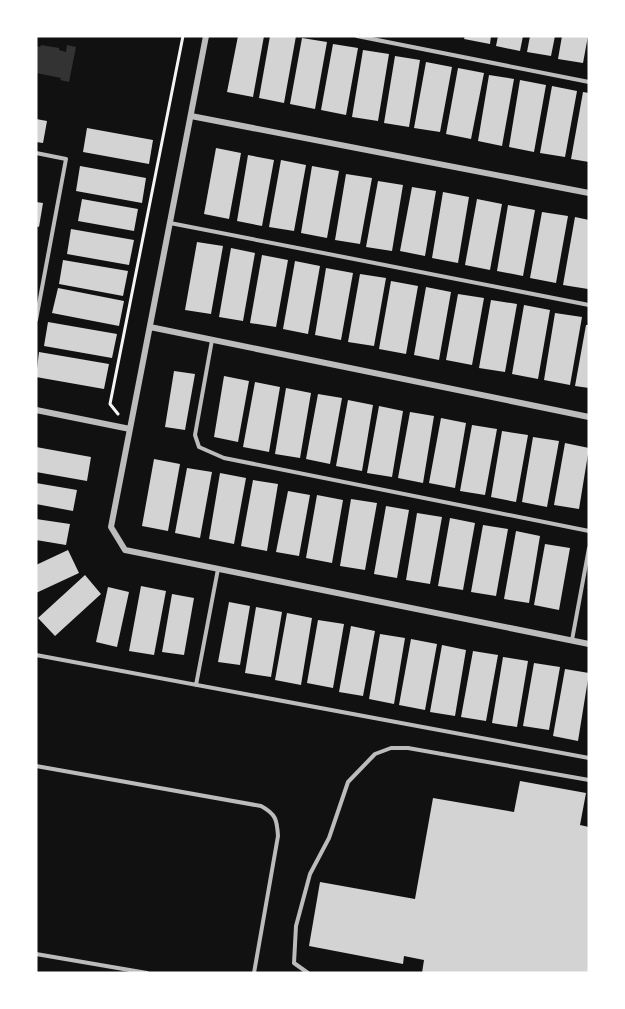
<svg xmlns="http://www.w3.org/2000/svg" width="625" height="1009" font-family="'Archivo Narrow',sans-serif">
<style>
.water{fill:#333}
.building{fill:#d3d3d3}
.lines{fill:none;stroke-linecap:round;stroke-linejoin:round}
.path{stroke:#f5f5f5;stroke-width:3}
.service{stroke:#bcbcbc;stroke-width:4}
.minor{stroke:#bcbcbc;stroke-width:6}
</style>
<rect width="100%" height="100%" fill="#111"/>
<path class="water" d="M41 45 59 48V50L66 52 67 45 76 47 69 82 60 80 61 78 36 73V46L40 47Z"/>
<path class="building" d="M238 36H264L253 97 227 92Z
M270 36H296L284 103 259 98Z
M465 36H491L490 44 464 39Z
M498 36H523L520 51 496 46Z
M530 36H555L551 56 527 52Z
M562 36H588L583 63 558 59Z
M302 38 327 42 315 109 290 104Z
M333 44 358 48 346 115 321 110Z
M363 50 389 54 378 121 352 117Z
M395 56 420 60 409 127 384 123Z
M426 62 452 67 440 132 414 128Z
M458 68 484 73 471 139 446 134Z
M489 75 514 79 502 146 478 141Z
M520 80 546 85 534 152 509 147Z
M552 86 577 91 565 157 540 153Z
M583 92 589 93V162L571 159Z
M36 119 47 121 43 143 36 142Z
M87 128 153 140 149 164 83 152Z
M216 148 241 153 229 219 204 214Z
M248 155 274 160 262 226 237 221Z
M281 160 306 165 294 231 269 227Z
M80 166 146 178 142 203 76 191Z
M312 166 339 171 327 238 301 233Z
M346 174 372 178 360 244 335 240Z
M378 181 403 185 392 251 366 247Z
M412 187 436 191 425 256 400 251Z
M443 192 469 197 458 263 432 258Z
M82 199 138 209 134 231 78 221Z
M477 199 502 204 490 270 465 265Z
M36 202 43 203 39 227 36 226Z
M508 205 535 210 523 276 497 271Z
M542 212 568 216 556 283 530 278Z
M575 217 589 220 588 289 563 285Z
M71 229 134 240 129 265 67 254Z
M197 242 223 246 211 314 185 310Z
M231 248 255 253 243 321 219 317Z
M262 255 288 260 276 327 250 323Z
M63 260 128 271 123 296 59 284Z
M295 261 320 266 308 334 283 329Z
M326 268 353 273 341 340 315 335Z
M360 274 386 278 374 346 348 342Z
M391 281 418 286 406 354 379 349Z
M426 287 451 292 439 360 414 355Z
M58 288 124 301 119 326 52 313Z
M458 294 484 298 472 365 446 360Z
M491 300 517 304 505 372 479 368Z
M524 305 550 310 538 379 512 374Z
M555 313 582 317 570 385 544 380Z
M48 322 117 334 112 358 44 346Z
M586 325H589V388L575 386Z
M39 352 109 364 104 389 36 377Z
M174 371 195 374 185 430 165 427Z
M224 376 249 381 238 442 214 437Z
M255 382 280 387 269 452 243 447Z
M286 388 311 393 300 458 275 454Z
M318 394 342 398 330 464 306 459Z
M348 400 373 405 362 471 336 466Z
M379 406 403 411 392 477 367 473Z
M410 412 434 416 423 483 398 478Z
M441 418 466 423 455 488 429 483Z
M472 425 497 429 485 495 460 491Z
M502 431 528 435 516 502 491 497Z
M533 437 559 441 547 507 522 502Z
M565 443 589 448 579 509 554 505Z
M36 447 91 457 87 481 36 472Z
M154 459 180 464 168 531 142 526Z
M187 468 212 472 200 538 175 533Z
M220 473 246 478 234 544 209 539Z
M253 480 278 484 267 551 241 546Z
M36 483 77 490 73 511 36 504Z
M288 491 310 495 299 556 276 552Z
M317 495 343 500 332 563 306 558Z
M351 499 377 503 365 570 340 566Z
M386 506 409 510 397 578 374 574Z
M417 513 442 517 430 584 406 580Z
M450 518 475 523 463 590 438 586Z
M36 519 70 524 66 545 36 540Z
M483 525 508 529 496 596 471 592Z
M516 531 540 536 529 603 504 599Z
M545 544 570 548 559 610 534 605Z
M68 550 79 573 36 593V565Z
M85 575 101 594 55 636 38 618Z
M141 586 166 591 154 655 129 651Z
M108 587 129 592 117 647 96 642Z
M172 594 194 598 184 655 162 652Z
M229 602 250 606 240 665 218 662Z
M256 607 282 612 271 677 245 673Z
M287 613 312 618 301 685 275 680Z
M318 620 344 624 333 688 307 683Z
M351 626 375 631 363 696 339 692Z
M380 634 405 638 394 704 369 699Z
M411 639 437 644 425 710 399 705Z
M442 645 466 650 455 716 430 712Z
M473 651 498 655 486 721 461 717Z
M503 657 528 661 517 727 492 723Z
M534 663 560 667 549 730 523 726Z
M565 669 589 673 578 741 553 736Z
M520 781 586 793 580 825 589 827V973H422L424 960 404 956 403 964 309 946 320 882 415 899 433 798 514 812Z"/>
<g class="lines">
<path class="path" d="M118 414 110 404 183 36"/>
<path class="service" d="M357 36 589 82
M36 153 66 159 36 320
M170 223 589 305
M212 340 195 435 199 447 224 458 589 531
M572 640 589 548
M36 655 589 758
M196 685 218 569
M36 766 261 806C276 814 277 820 278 836L254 973
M36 954 147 973
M308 973 294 963 296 926 310 874 329 838 348 782 375 754 391 748H408L589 780"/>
<path class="minor" d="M206 36 111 527 125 550 589 644
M191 116 589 193
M150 327 589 417
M36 410 130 429"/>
</g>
<rect width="625" height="1009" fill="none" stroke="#ffffff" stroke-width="75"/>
</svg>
